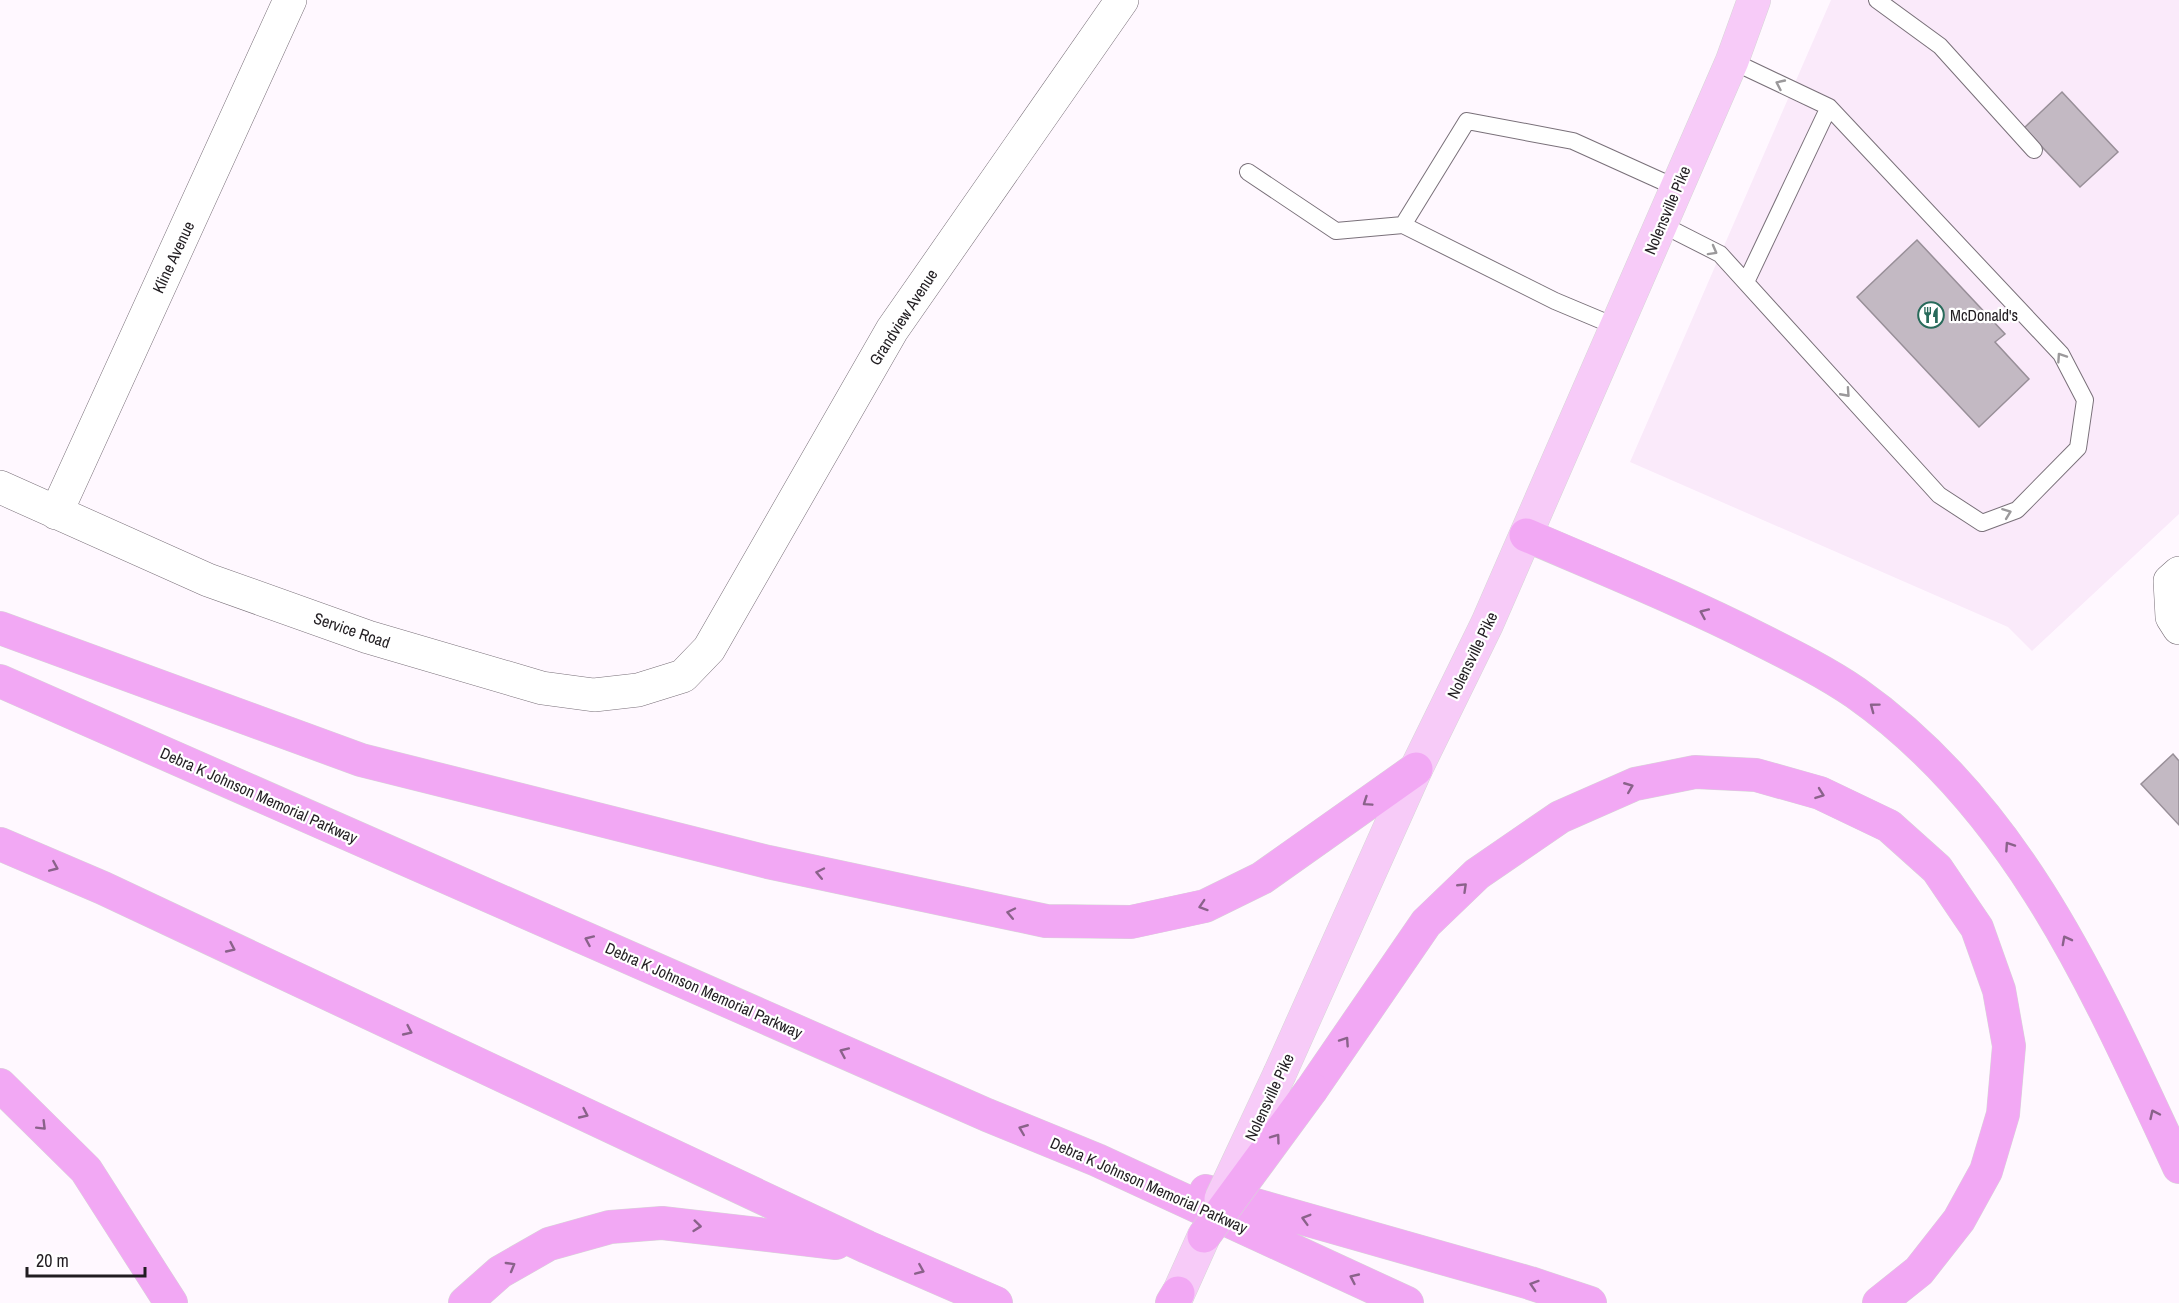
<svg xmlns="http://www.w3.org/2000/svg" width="2179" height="1303" font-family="'Archivo Narrow',sans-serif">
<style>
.built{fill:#faeafa}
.building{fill:#c3b9c3;stroke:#988f98;stroke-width:1.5}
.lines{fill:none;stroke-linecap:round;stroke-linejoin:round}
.service-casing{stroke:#797079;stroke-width:18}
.minor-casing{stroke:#797079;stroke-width:34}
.primary-casing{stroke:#d7d6d7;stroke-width:34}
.motorway-casing{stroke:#d7d6d7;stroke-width:34}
.service{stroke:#fff;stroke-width:16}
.minor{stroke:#fff;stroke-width:33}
.primary{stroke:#f7cbf8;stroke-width:33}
.motorway{stroke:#f2a8f4;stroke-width:33}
.primary-bridge-casing{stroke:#d7d6d7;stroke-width:34;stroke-linecap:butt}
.motorway-bridge-casing{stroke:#d7d6d7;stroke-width:34;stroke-linecap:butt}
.primary-bridge{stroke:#f7cbf8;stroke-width:33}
.motorway-bridge{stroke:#f2a8f4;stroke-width:33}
.oneway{stroke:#9b999b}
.oneway2{stroke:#8a628a}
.labels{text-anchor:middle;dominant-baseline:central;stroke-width:4.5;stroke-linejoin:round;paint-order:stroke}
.street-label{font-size:16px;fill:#211d21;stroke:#fff}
.poi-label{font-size:16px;fill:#211d21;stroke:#fff;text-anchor:start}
</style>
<rect width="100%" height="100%" fill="#fff8ff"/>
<path class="built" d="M1831 0H2179V514L2032 651 2008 627 1630 462Z"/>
<path class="building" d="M2062 92 2118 152 2080 187 2024 128Z
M1917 240 2005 334 1995 342 2029 379 1979 427 1857 297Z
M2173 754 2179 761V825L2141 784Z"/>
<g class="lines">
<g class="service-casing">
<path id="service" d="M1877 0 1940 46 2034 150
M1248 172 1336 231 1403 225
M1661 224 1720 254 1939 495 1982 523 2017 510 2078 448 2085 400 2061 354 1829 107 1732 61
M1746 282 1829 107
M1617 327 1555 301 1403 225 1467 121 1573 141 1677 188"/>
</g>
<g class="minor-casing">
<path id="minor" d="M0 487 208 580 368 637 542 688 594 695 638 690 683 676 709 649 892 330 1122 0
M56 513 290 0
M2179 573 2170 581 2172 617 2179 628"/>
</g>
<g class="primary-casing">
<path id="primary" d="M1280 1073 1416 769 1487 624 1732 61 1754 0
M1174 1303 1204 1236"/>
</g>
<g class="motorway-casing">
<path id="motorway" d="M1526 535C1605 569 1684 601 1761 640 1793 656 1827 673 1856 693 2020 809 2097 991 2179 1167
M0 628 361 760 768 862 1046 921 1131 922 1205 906 1262 878 1416 769
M0 681 987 1115 1097 1160 1407 1303
M0 844 103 888 867 1247 996 1303
M0 1085 86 1170 171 1303
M1312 1089 1426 923 1477 874 1560 817 1635 784 1695 772 1756 775 1820 793 1889 826 1937 869 1977 928 1999 990 2009 1046 2003 1114 1986 1171 1959 1220 1919 1271 1879 1303
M1206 1191 1530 1283 1590 1303
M465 1303 500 1272 549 1244 610 1227 662 1223 836 1243
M1172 1303 1178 1293"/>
</g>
<use href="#service" class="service"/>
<use href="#minor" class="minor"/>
<use href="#primary" class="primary"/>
<use href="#motorway" class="motorway"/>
<g class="primary-bridge-casing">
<path id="primary-bridge" d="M1221 1199 1280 1073"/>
</g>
<g class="motorway-bridge-casing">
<path id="motorway-bridge" d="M1204 1236 1312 1089"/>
</g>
<use href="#primary-bridge" class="primary-bridge"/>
<use href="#motorway-bridge" class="motorway-bridge"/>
</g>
<defs><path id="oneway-chevron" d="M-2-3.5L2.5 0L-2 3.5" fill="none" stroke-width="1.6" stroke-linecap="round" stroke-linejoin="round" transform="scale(1.5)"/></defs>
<g class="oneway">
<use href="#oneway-chevron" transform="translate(1780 84) rotate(-155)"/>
<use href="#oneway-chevron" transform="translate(1713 251) rotate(29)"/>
<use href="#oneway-chevron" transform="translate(2061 357) rotate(-124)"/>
<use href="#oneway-chevron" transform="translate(1846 393) rotate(48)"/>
<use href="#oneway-chevron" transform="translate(2007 513) rotate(-21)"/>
</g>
<g class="oneway2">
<use href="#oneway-chevron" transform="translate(1704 613) rotate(-156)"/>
<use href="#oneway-chevron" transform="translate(1874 707) rotate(-143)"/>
<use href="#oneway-chevron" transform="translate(1629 787) rotate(-22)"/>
<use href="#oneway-chevron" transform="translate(1820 794) rotate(20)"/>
<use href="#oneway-chevron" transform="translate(1367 802) rotate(146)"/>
<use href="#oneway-chevron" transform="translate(2009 846) rotate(-124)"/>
<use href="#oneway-chevron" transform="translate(54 867) rotate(23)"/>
<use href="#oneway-chevron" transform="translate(820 873) rotate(-168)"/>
<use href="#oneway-chevron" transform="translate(1463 887) rotate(-44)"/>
<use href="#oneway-chevron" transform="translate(1203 906) rotate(162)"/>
<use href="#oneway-chevron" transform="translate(1011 913) rotate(-168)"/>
<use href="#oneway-chevron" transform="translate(589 940) rotate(-156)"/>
<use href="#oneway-chevron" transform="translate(2066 940) rotate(-118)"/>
<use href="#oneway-chevron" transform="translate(231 948) rotate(25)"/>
<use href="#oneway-chevron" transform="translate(408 1031) rotate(25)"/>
<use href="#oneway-chevron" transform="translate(1345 1041) rotate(-56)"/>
<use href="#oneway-chevron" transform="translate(844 1052) rotate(-156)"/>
<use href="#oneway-chevron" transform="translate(584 1114) rotate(25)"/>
<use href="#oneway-chevron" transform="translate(2154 1114) rotate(-115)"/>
<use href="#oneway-chevron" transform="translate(42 1126) rotate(45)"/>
<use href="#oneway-chevron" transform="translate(1023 1129) rotate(-158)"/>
<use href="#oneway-chevron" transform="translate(1276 1138) rotate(-54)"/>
<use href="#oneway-chevron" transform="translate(1306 1219) rotate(-164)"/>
<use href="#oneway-chevron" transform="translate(697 1226) rotate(6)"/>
<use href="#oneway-chevron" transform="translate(511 1266) rotate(-30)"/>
<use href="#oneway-chevron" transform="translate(920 1270) rotate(23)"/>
<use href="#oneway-chevron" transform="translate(1354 1278) rotate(-155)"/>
<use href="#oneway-chevron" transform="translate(1534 1285) rotate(-162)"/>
</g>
<defs>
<g id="restaurant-ring" transform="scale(1.35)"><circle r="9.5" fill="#fff" stroke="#276a5a" stroke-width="1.5"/><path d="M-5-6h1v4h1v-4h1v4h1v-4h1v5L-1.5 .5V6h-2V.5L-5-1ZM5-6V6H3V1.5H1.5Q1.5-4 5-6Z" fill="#276a5a"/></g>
</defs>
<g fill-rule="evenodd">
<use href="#restaurant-ring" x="1931" y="315"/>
</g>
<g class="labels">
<g class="street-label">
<text transform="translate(1667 210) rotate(-67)">Nolensville Pike</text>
<text transform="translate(173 257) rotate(-65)">Kline Avenue</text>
<text transform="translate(903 317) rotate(-57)">Grandview Avenue</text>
<text transform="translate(352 630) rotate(19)">Service Road</text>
<text transform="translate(1472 655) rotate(-64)">Nolensville Pike</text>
<text transform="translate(259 795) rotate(24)">Debra K Johnson Memorial Parkway</text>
<text transform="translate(704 990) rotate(24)">Debra K Johnson Memorial Parkway</text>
<text transform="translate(1269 1097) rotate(-65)">Nolensville Pike</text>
<text transform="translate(1149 1185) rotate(24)">Debra K Johnson Memorial Parkway</text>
</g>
<g class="poi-label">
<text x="1950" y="315">McDonald's</text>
</g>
</g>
<path d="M27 1267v9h118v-9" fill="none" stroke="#211d21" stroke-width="3"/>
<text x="36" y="1267" font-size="18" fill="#211d21" stroke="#ffffff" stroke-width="4.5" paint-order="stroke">20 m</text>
</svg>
